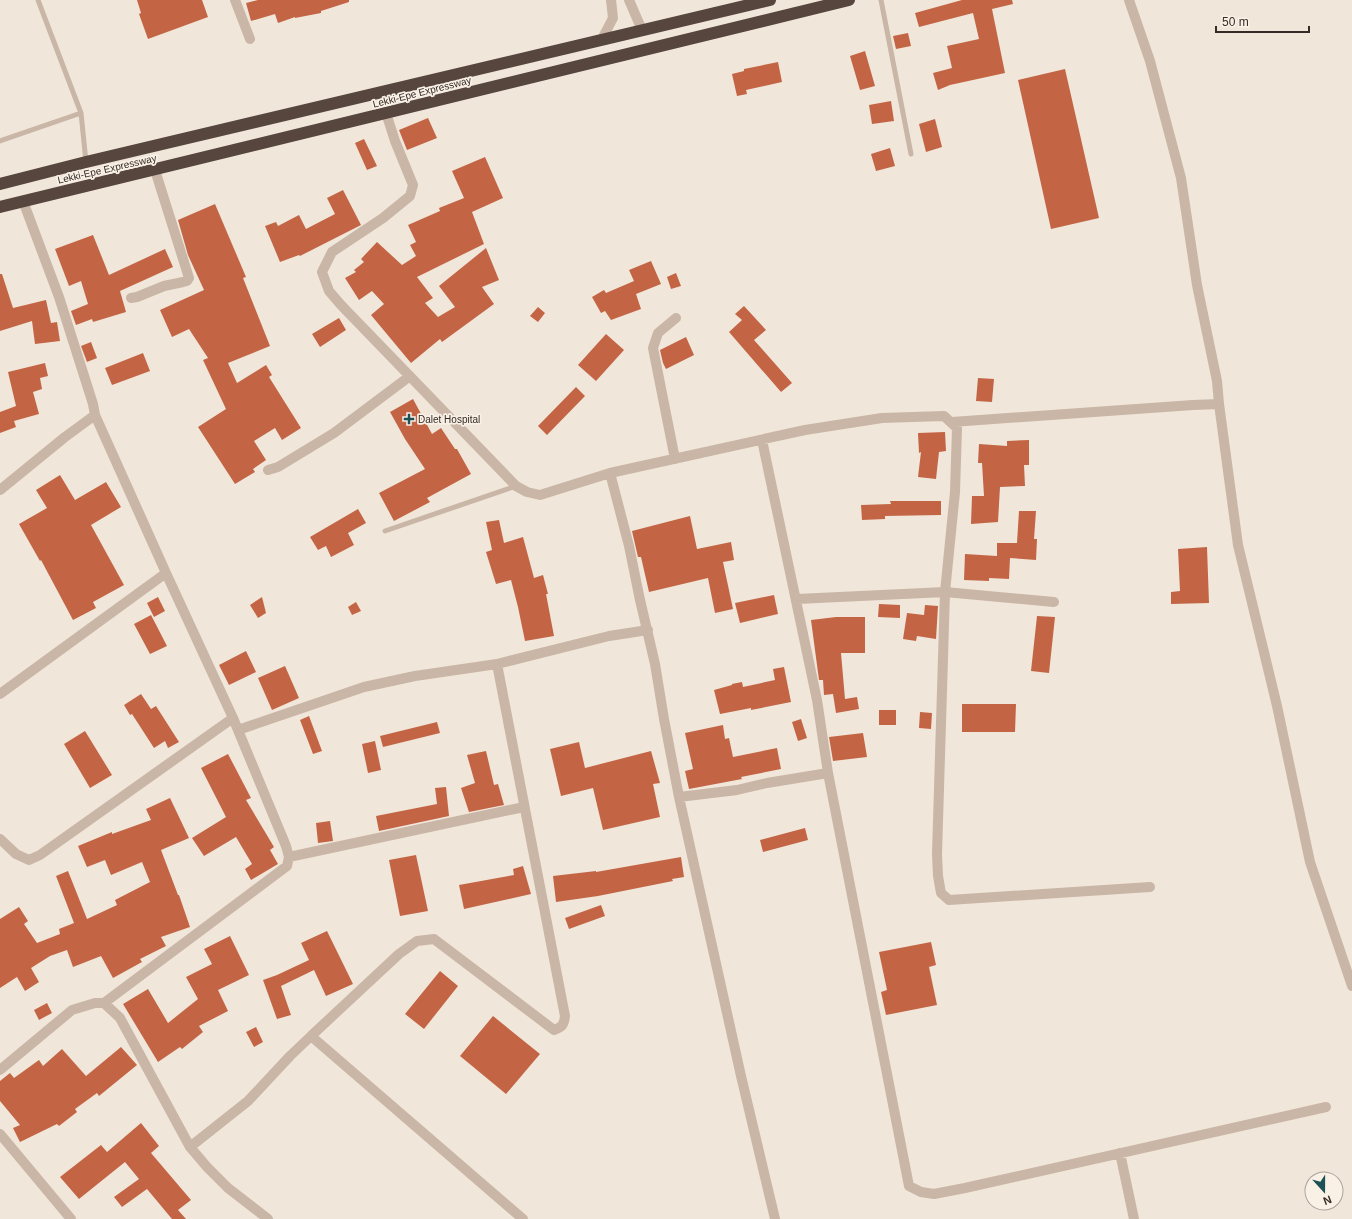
<svg xmlns="http://www.w3.org/2000/svg" width="1352" height="1219" font-family="Arial,sans-serif">
<style>
.building{fill:#c36545}
.lines{fill:none;stroke-linecap:round;stroke-linejoin:round}
.lane{stroke:#c9b6a6;stroke-width:5}
.street{stroke:#c9b6a6;stroke-width:10}
.highway{stroke:#56463e;stroke-width:12}
.poi-dot{fill:#1d5155;stroke:#f9f0e6;stroke-width:1.5}
.labels{text-anchor:middle;dominant-baseline:central;stroke-width:3.5;stroke-linejoin:round;paint-order:stroke}
.street-label{font-size:10px;fill:#352b27;stroke:#f9f0e6}
.poi-label{font-size:10px;fill:#352b27;stroke:#f9f0e6;text-anchor:start}
</style>
<rect width="100%" height="100%" fill="#f1e6da"/>
<path class="building" d="M137 0H202L208 17 148 39 139 14 141 13Z
M258 0H349V2L321 11V13L295 18V17L278 23 275 14 251 21 246 3Z
M962 0H1012L1013 4 992 9 1005 73 950 85 938 90 933 73 952 68 947 46 979 39 973 13 919 27 915 13Z
M908 33 911 46 896 49 893 36Z
M865 51 875 86 860 90 850 56Z
M778 62 782 82 746 90 747 94 737 96 732 74 744 71V69Z
M1065 69 1099 218 1051 229 1018 80Z
M891 101 894 121 872 124 869 105Z
M428 118 437 138 407 150 399 130Z
M935 119 942 147 926 152 919 124Z
M364 139 377 166 367 170 355 143Z
M890 148 895 166 876 171 871 154Z
M485 157 503 198 472 212 484 244 417 277 433 298 425 303 438 317 455 307 439 286 486 248 499 280 482 287 494 304 442 342 440 339 411 363 371 315 384 304 372 291 359 300 345 278 356 272 354 270 364 262 361 259 377 242 402 265 416 256 410 245 416 242 408 225 440 211 439 208 464 198 452 171Z
M343 190 361 225 300 256 299 255 280 262 265 226 276 222 278 226 299 215 306 229 335 214 327 198Z
M215 204 246 277 243 278 270 346 228 363 237 383 266 365 272 375 269 377 301 428 282 440 275 428 254 441 266 460 253 469 255 472 235 484 198 427 226 409 203 360 208 358 189 329 172 337 160 310 204 290 188 255 178 220Z
M93 235 109 275 165 249 173 267 120 291 126 312 93 322 92 319 76 325 71 311 88 304 81 281 69 286 55 249Z
M651 261 661 284 636 294 641 309 611 320 605 311 601 313 592 297 604 290 606 293 634 281 629 270Z
M676 273 681 286 671 289 667 277Z
M0 274H2L13 308 46 300 51 323 57 322 60 341 35 344 32 321 0 331Z
M744 306 766 330 754 340 792 383 781 392 729 332 742 320 735 314Z
M538 307 545 313 538 322 530 316Z
M339 318 346 330 320 347 312 334Z
M606 334 624 350 596 381 578 365Z
M686 337 694 355 666 369 663 363 660 350Z
M91 342 97 358 87 362 81 346Z
M143 353 150 371 112 385 105 368Z
M45 363 48 376 40 378 42 389 33 392 39 414 14 421 16 427 0 433V412L16 406 8 372Z
M978 378 994 379 992 402 976 401Z
M576 387 585 396 547 435 538 426Z
M413 399 432 434 441 428 455 449H457L471 474 427 498 430 502 394 521 379 493 425 469 405 439 390 412Z
M945 432 946 451 939 452 936 479 918 477 921 452 919 453 918 433Z
M1029 440V465H1024L1025 486 1000 487 998 522 971 524 972 496H984L982 463H978L979 444 1007 446V441Z
M60 475 75 500 106 482 121 507 91 525 124 585 93 602 96 608 73 620 41 560 40 561 19 524 47 508 36 490Z
M890 501H941V515L885 516V519L862 520 861 505 891 504Z
M358 509 366 523 348 533 354 545 331 557 326 546 318 550 310 537Z
M1019 511H1036L1034 539H1037L1036 560 1010 558 1009 579 989 578V581L964 580 965 554 997 556V543H1017Z
M690 516 697 549 731 542 734 560 723 562 733 609 715 613 708 578 649 592 641 557H638L632 531Z
M499 520 504 543 523 537 534 578 543 575 548 594H546L554 636 525 641 518 607 511 580 496 584 486 552 492 550 486 522Z
M1207 547 1209 603 1171 604V592L1180 591 1178 549Z
M774 595 778 614 740 623 735 603Z
M158 597 165 611 154 617 147 603Z
M262 597 266 613 258 618 250 605Z
M356 602 361 611 352 615 348 607Z
M879 604 900 605V618L878 617Z
M925 605 938 606 936 639 917 636 916 641 903 639 907 613 924 615Z
M151 615 167 646 150 654 134 624Z
M1037 616 1055 617 1049 673 1031 671Z
M836 617H865V653H841L845 699 857 697 859 709 836 713 833 694 824 695 823 680H819L811 620Z
M246 651 256 672 229 685 219 665Z
M285 666 299 698 272 710 258 678Z
M784 667 791 702 751 710V708L720 714 714 690 732 685V684L742 682 743 687 775 680 773 669Z
M141 694 151 709 156 706 179 742 168 748 165 741 154 748 132 714 130 715 124 705Z
M962 704H1016L1015 732H962Z
M879 710H896V725H879Z
M920 712 932 713 931 729 919 728Z
M309 716 322 751 313 754 300 720Z
M801 719 807 738 798 741 792 722Z
M437 722 440 733 383 747 380 736Z
M723 725 725 739 729 738 733 757 777 748 781 769 741 777 742 779 689 789 685 771 693 769 685 733Z
M85 731 112 775 90 788 64 744Z
M863 733 867 757 833 761 829 737Z
M375 741 381 770 368 773 362 744Z
M579 742 585 768 651 751 660 783 653 784 660 817 603 830 593 788 561 796 550 749Z
M486 751 494 785 498 784 504 805 469 812 461 788 475 783 467 755Z
M228 754 251 798 246 800 274 847 270 850 278 864 251 880 245 869 252 864 236 837 204 856 192 838 226 817 201 768Z
M446 787 449 816 379 831 376 816 437 804 435 788Z
M170 798 189 838 161 850 178 895H179L190 927 161 937 166 946 140 959 142 962 113 978 101 956 73 967 67 950 50 956 31 968 39 982 25 991 17 977 0 988V919L19 907 28 921 24 924 37 943 60 934 59 929 74 923 56 876 68 871 87 919 117 905 115 900 150 882 142 862 111 875 105 860 87 867 78 846 112 832V834L151 820 146 809Z
M330 821 333 841 318 843 316 823Z
M805 828 808 840 763 852 760 840Z
M416 855 428 911 400 916 389 860Z
M681 857 684 877 672 879 673 881 598 896 556 902 553 876 596 871V872Z
M523 866 531 894 464 909 459 885 514 875 513 869Z
M601 905 605 916 569 929 565 918Z
M327 931 353 984 326 996 314 970 281 986 291 1015 277 1019 263 980 277 975 309 960 301 943Z
M230 936 249 975 218 990 228 1011 199 1026 203 1032 182 1049 180 1047 158 1062 123 1004 148 989 168 1023 198 999 186 977 212 964 204 949Z
M931 942 936 965 929 967 937 1005 886 1015 881 992 887 990 879 952Z
M440 971 458 986 424 1029 405 1014Z
M47 1003 52 1013 39 1020 34 1010Z
M493 1016 540 1054 506 1094 460 1056Z
M256 1027 263 1042 254 1047 246 1032Z
M121 1047 137 1065 99 1096 97 1093 75 1109 77 1112 59 1126 57 1124 20 1142 13 1128 20 1125 0 1101V1081L10 1073 14 1078 39 1060 43 1066 62 1049 86 1076Z
M141 1123 159 1146 151 1153 191 1200 178 1210 186 1219H172L147 1189 122 1207 114 1197 139 1179 125 1162 79 1199 60 1177 101 1145 107 1152Z"/>
<g class="lines">
<path class="lane" d="M38 0 81 113 86 162
M881 0 911 154
M0 141 81 113
M385 531 516 486"/>
<path class="street" d="M235 0 250 39
M629 0 642 30
M1129 0 1150 61 1181 178 1197 285 1217 381 1219 404 1238 545 1277 706 1310 862 1352 986
M602 39 613 18 611 0
M386 113 395 141 413 185 410 196 383 218 332 252 322 272 329 291 341 305 516 486 527 492 540 495 610 473 805 430 882 418 944 416 957 428 955 492 945 592 937 854 938 876 941 893 949 900 1150 887
M131 298 137 297 164 286 183 282 187 281 189 278 155 170
M95 415 166 573 233 718 286 846 289 857 287 866 104 1003
M952 422 1193 405 1219 404
M762 440 817 700 828 773 909 1186 921 1192 934 1194 965 1188 1326 1107
M675 459 653 348 658 333 676 318
M268 470 278 467 334 433 410 376
M610 473 629 546 640 600 655 664 664 719 679 797 737 790 767 783 828 773
M0 490 65 437 95 415 93 404 59 297 23 201
M797 599 945 592 1054 602
M0 694 166 573
M238 730 364 687 415 676 497 664 609 636 648 630
M679 797 741 1076 775 1219
M0 839 16 854 29 860 40 855 233 718
M289 857 524 807
M311 1036 399 954 417 941 434 939 554 1030C562 1027 564 1025 565 1016L497 664
M0 1070 72 1010 95 1003H104L120 1018 190 1147 207 1167 228 1188 268 1219
M0 1134 71 1219
M190 1147 248 1101 290 1056 311 1036 523 1219
M1120 1153 1134 1219"/>
<path class="highway" d="M0 184 86 162 770 0
M0 207 849 0"/>
</g>
<path class="poi-dot" d="M407 413h4v4h4v4h-4v4h-4v-4h-4v-4h4z"/>
<g class="labels">
<g class="street-label">
<text transform="translate(422 92) rotate(-14)">Lekki-Epe Expressway</text>
<text transform="translate(107 169) rotate(-13)">Lekki-Epe Expressway</text>
</g>
<g class="poi-label">
<text x="418" y="419">Dalet Hospital</text>
</g>
</g>
<g transform="translate(1324 1191) rotate(159)"><circle r="19" fill="#f9f0e6" stroke="#aba19a"/>
<path d="M0-3L7 15L0 10L-7 15Z" fill="#1d5155"/>
<text y="-6" font-size="11" font-weight="bold" text-anchor="middle" fill="#352b27">N</text>
</g>
<path d="M1216 26v6h93v-6" fill="none" stroke="#352b27" stroke-width="2"/>
<text x="1222" y="26" font-size="12" fill="#352b27" stroke="#f9f0e6" stroke-width="3" paint-order="stroke">50 m</text>
</svg>
